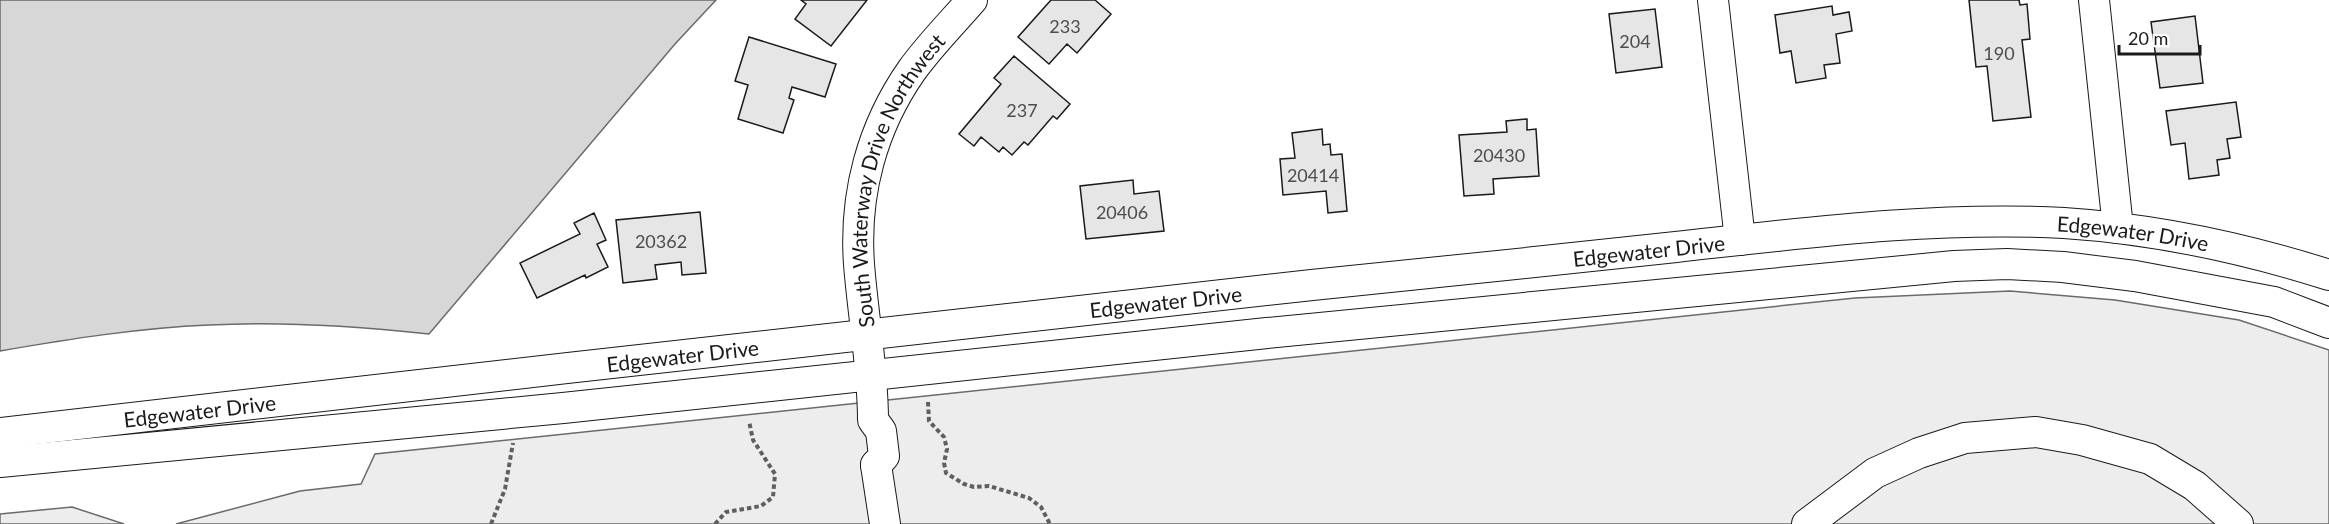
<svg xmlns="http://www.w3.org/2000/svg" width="2329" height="524" font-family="Lato,sans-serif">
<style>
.built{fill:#ededed;stroke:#6a6a6a;stroke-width:1.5}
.water{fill:#d7d7d7;stroke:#6a6a6a;stroke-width:1.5}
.building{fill:#e6e6e6;stroke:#1a1a1a;stroke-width:1.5}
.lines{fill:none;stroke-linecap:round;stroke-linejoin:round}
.minor-casing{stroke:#1a1a1a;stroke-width:32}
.path{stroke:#5f5f5f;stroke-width:4;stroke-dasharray:4.5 3;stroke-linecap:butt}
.minor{stroke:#fff;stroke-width:30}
.labels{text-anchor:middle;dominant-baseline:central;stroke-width:4.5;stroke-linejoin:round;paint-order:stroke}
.number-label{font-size:18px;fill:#4d4d4d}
.street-label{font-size:21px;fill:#1a1a1a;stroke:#fff}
</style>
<rect width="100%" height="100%" fill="#fff"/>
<path class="built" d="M2010 291 2115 300 2239 320 2329 350V524H176L300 491 361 484 375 454 1855 298Z
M72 507 124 524H0V514Z"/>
<path class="water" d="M0 0H716L675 44 429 334C356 326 282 321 209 325 139 328 69 339 0 351Z"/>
<path class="building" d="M801 0H867L831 46 795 19 806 4Z
M1051 0H1095L1111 14 1077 53 1067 44 1049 64 1018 37Z
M1969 0H2019L2020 5 2027 4 2030 39 2022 40 2031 117 1993 121 1987 66 1976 67Z
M1832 6 1833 15 1849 12 1852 31 1836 34 1840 63 1824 65 1826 78 1796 83 1791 51 1780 53 1775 15Z
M1655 9 1662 67 1616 73 1609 14Z
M2195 16 2203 83 2160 88 2151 22Z
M749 37 836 64 825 97 792 87 789 98 794 100 783 133 738 119 748 85 735 81Z
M1014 56 1070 104 1057 119 1053 116 1028 145 1024 142 1012 155 1003 147 999 152 981 137 974 146 959 134 1001 84 994 78Z
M2236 102 2241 137 2227 139 2230 158 2217 160 2219 175 2189 179 2185 143 2171 145 2166 111Z
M1527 119V130L1536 129 1539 176 1493 179 1494 194 1464 196 1459 135 1507 132 1506 121Z
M1322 129 1323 145 1330 144 1331 155 1342 154 1347 211 1328 213 1326 191 1283 195 1280 159 1295 158 1292 133Z
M1133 180 1134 194 1159 191 1164 231 1086 239 1080 186Z
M700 212 706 273 682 275 681 262 655 265 657 279 623 283 616 220Z
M594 213 606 240 597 244 608 267 586 278 585 275 537 298 520 263 580 234 574 223Z"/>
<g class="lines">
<g class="minor-casing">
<g id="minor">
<path d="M1713 0 1740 240"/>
<path d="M2094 0 2118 228"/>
<path id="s1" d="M0 433C437 383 875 332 1312 285 1433 273 1555 260 1676 247 1804 233 1935 216 2064 223 2156 229 2241 247 2329 275"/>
<path d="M0 462 563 408 1267 333 1954 266 2007 264 2063 267 2135 276 2274 302 2329 323"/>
<path id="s2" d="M876 465 884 456 881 431 873 420C873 368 863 316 859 264 854 194 872 127 912 70 930 45 952 23 972 0"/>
<path d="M876 465 885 524"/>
<path d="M1807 524 1875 473 1919 453 1965 438 2036 432 2082 440 2150 459 2195 486 2238 524"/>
</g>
</g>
<path class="path" d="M928 402 929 421 944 437 947 449 944 463 946 473 964 484 974 487 989 486 1029 498 1041 507 1050 524
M491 524 505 489 513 443
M715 524 726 512 761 506 773 497 775 474 753 440 749 421"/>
<use href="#minor" class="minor"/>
</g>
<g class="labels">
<g class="number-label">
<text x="1065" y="26">233</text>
<text x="1635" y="41">204</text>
<text x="1999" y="53">190</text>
<text x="1022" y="110">237</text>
<text x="1499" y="155">20430</text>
<text x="1313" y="175">20414</text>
<text x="1122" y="212">20406</text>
<text x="661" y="241">20362</text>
</g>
<g class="street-label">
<text stroke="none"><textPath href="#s2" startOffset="300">South Waterway Drive Northwest</textPath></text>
<text stroke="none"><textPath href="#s1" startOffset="2145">Edgewater Drive</textPath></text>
<text stroke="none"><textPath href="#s1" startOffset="1659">Edgewater Drive</textPath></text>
<text stroke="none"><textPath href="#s1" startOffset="1173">Edgewater Drive</textPath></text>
<text stroke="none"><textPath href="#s1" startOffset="687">Edgewater Drive</textPath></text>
<text stroke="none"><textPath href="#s1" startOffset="201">Edgewater Drive</textPath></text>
</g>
</g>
<path d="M2119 45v9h81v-9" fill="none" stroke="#1a1a1a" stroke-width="3"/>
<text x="2128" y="45" font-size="18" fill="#1a1a1a" stroke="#ffffff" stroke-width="4.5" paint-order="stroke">20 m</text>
</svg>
